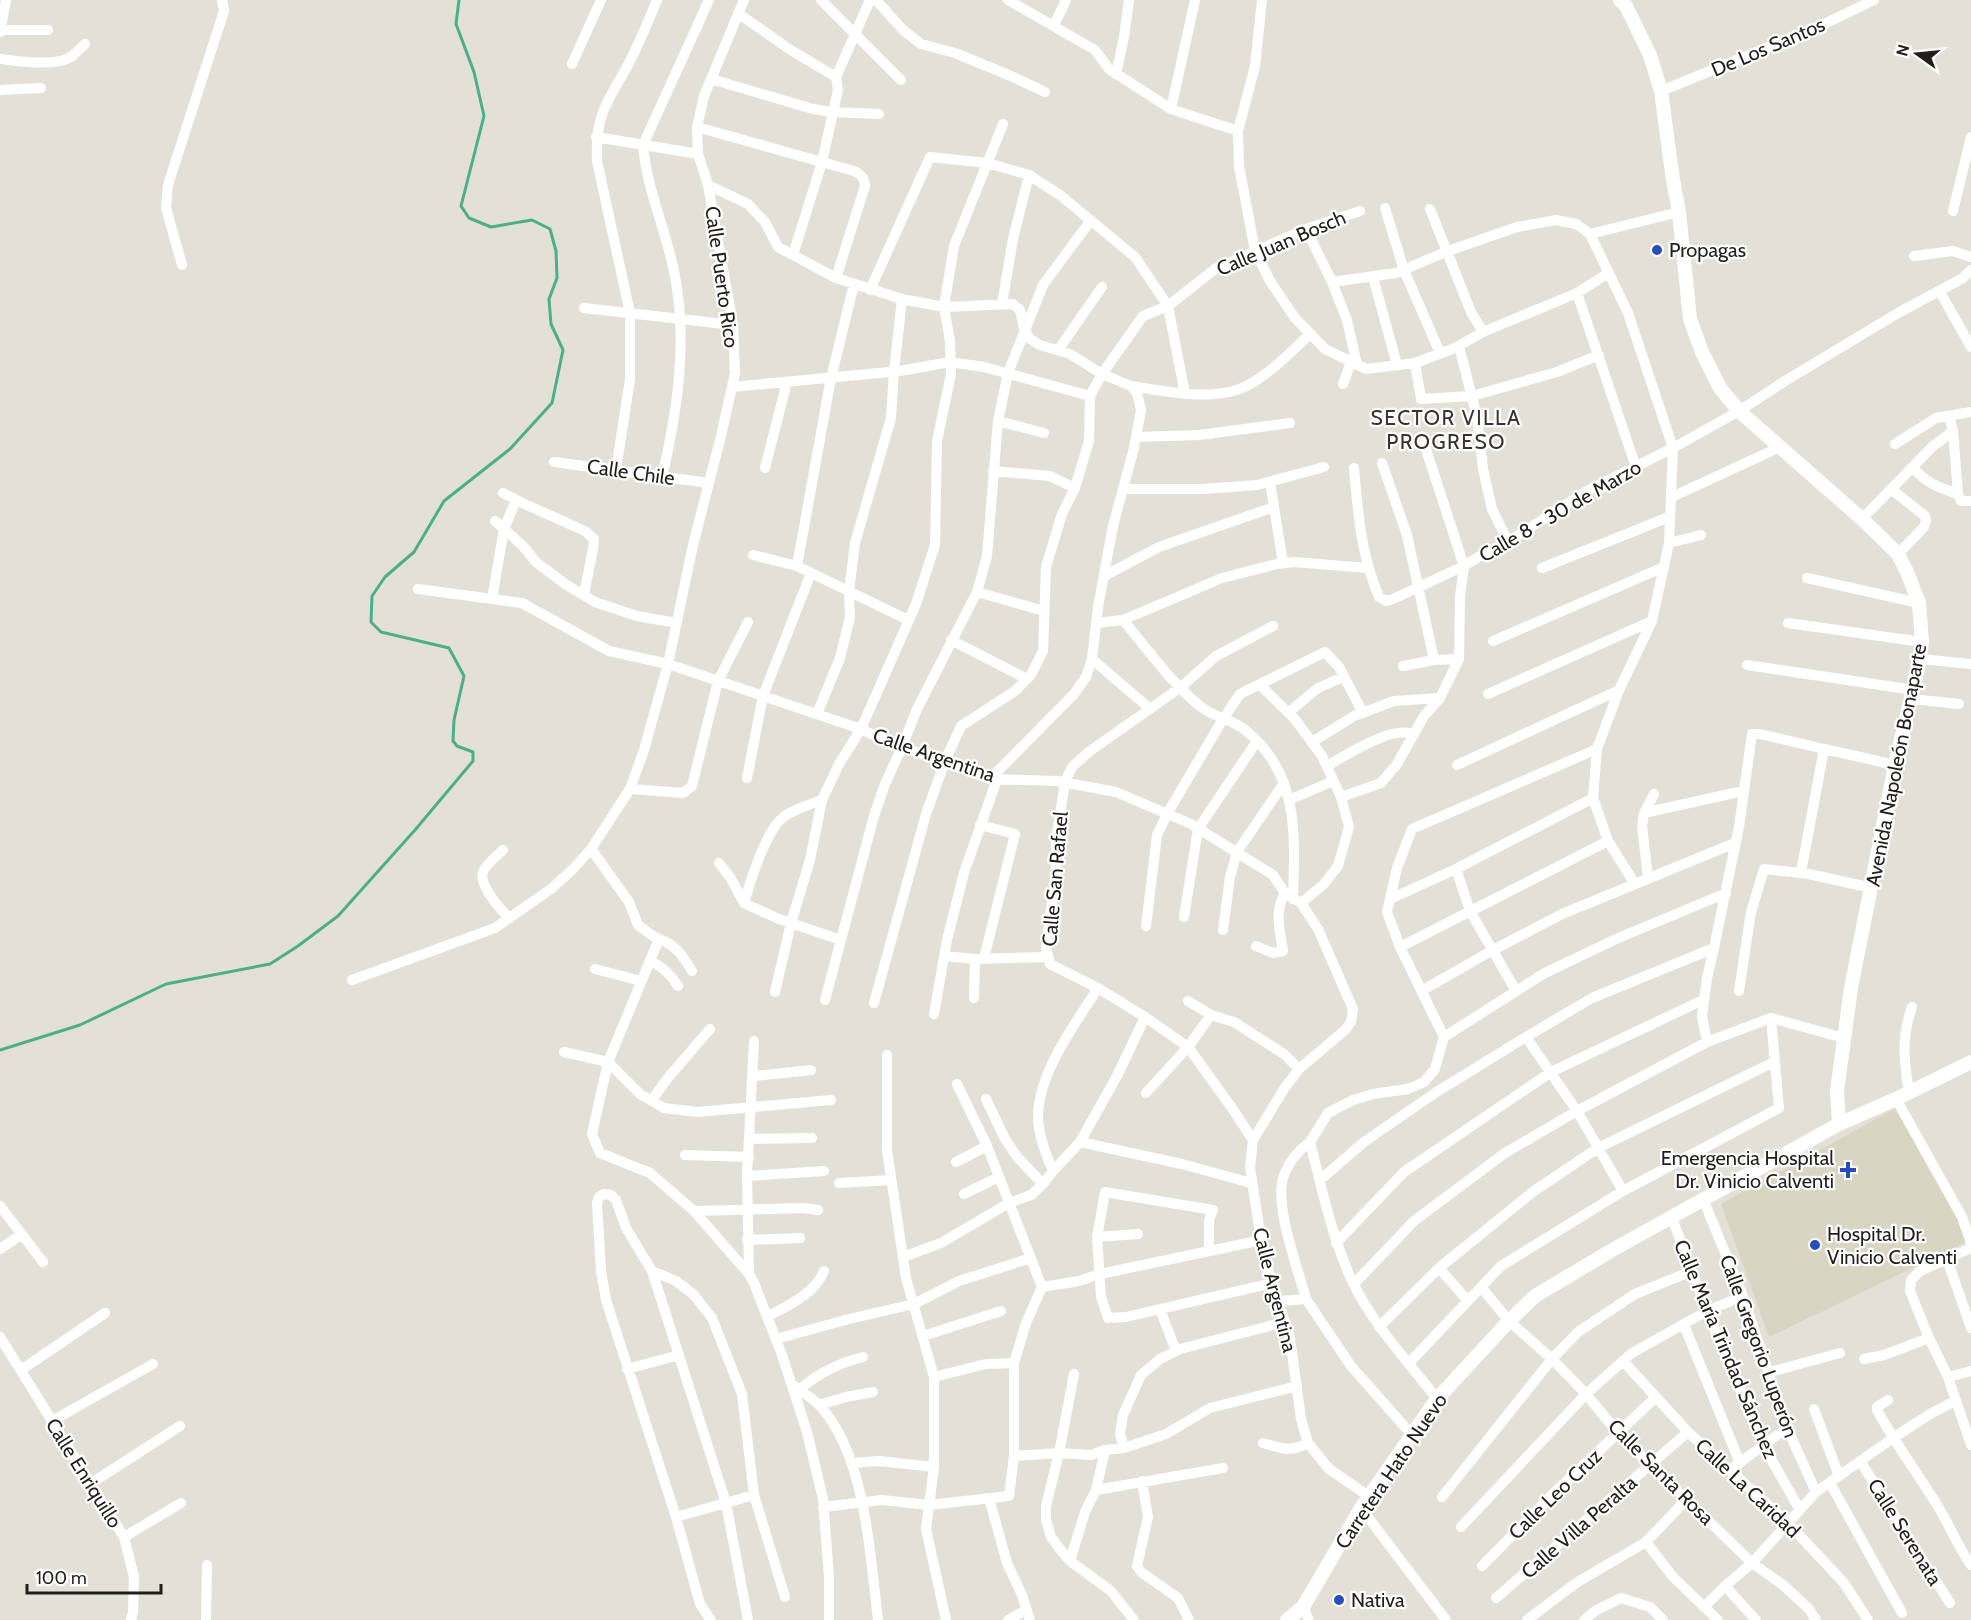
<svg xmlns="http://www.w3.org/2000/svg" width="1971" height="1620" font-family="Cabin,sans-serif">
<style>
.built{fill:#d8d5c3}
.lines{fill:none;stroke-linecap:round;stroke-linejoin:round}
.stream{stroke:#4dae88;stroke-width:3}
.street{stroke:#fff;stroke-width:10}
.secondary{stroke:#fff;stroke-width:14}
.poi-dot{fill:#274ebc;stroke:#fff;stroke-width:2}
.labels{text-anchor:middle;dominant-baseline:central;stroke-width:4.5;stroke-linejoin:round;paint-order:stroke}
.street-label{font-size:20px;fill:#201f1c;stroke:#fff}
.poi-label{font-size:20px;fill:#201f1c;stroke:#fff;text-anchor:start}
.neighbourhood-label{font-size:21px;letter-spacing:1.5px;fill:#36342c;stroke:#fff}
</style>
<rect width="100%" height="100%" fill="#e3e1d7"/>
<path class="built" d="M1896 1108 1938 1176 1968 1241 1769 1337 1721 1204Z"/>
<g class="lines">
<path class="stream" d="M0 1050 80 1025 166 984 270 964 298 946 338 916 415 830 473 761V752L457 746 453 741 454 720 464 676 449 648 381 632 371 622 372 596 385 577 414 552 444 501 510 449 552 403 563 350 551 324 549 299 557 278 556 251 550 229 532 220 491 227 469 218 461 206 484 116 474 72 456 24 459 0"/>
<path class="street" d="M821 0 901 80
M876 0 903 30 921 44 955 53 1011 76 1045 92
M1008 0 1095 50 1109 69 1171 109 1238 131
M1262 0 1255 66 1238 131 1239 166 1255 251 1270 281 1295 318 1325 349 1366 369 1415 363 1455 348 1483 332 1577 293 1607 274
M738 13 789 49 836 77
M1054 25 1066 0
M0 30H48
M0 32 6 0
M0 59C19 61 54 67 71 57 76 53 80 48 85 44
M572 64 601 0
M1116 74 1124 37 1129 0
M711 79 813 109 832 112 879 114
M0 90 41 88
M1661 91 1818 27 1874 0
M1171 109 1195 0
M697 127 854 171C862 175 864 178 865 186L836 278
M596 137 698 154
M708 185 748 204 765 222 778 247 836 278 902 299 944 307 1013 304 1020 310 1024 329 1030 339 1040 345 1070 354 1102 374 1131 386 1137 393 1141 410 1134 448 1113 526 1098 607 1092 659 1086 677 1074 694 990 779
M1385 208 1404 270 1440 353
M1430 209 1471 312 1483 332
M1953 211 1971 137
M1306 229 1332 282 1347 320 1357 365
M1590 234 1679 212
M793 255 822 162 838 90 836 77 870 0
M1914 256 1953 251 1971 257
M182 265 166 208 168 185 224 11 222 0
M1373 277 1397 365
M1332 282 1396 273 1448 251 1517 227 1556 220 1576 224 1590 234 1628 313 1673 448 1669 543 1652 621 1619 690 1597 749 1593 798 1608 841 1635 884
M870 290 930 157 987 163 1029 175 1060 195 1135 257 1168 306 1185 394
M1940 292 1971 347
M1577 293 1636 467
M1002 304 1013 239 1029 175
M584 308 733 325
M1459 346 1477 417 1483 469 1492 509 1508 542
M1058 350 1102 287
M1415 363 1421 399 1472 396 1557 372 1599 355
M1343 384 1351 362
M1131 386C1165 391 1203 400 1237 390 1262 382 1291 352 1310 334
M732 387 900 371 950 362 984 367 1090 396
M998 421 1044 433
M1953 431 1958 494 1961 501H1971
M1136 437 1199 435 1290 423
M1895 444 1936 418 1971 412
M554 462 709 483
M1382 463 1407 535 1434 660
M1913 467C1925 483 1940 488 1958 494
M765 468 787 382
M1354 468C1358 515 1361 554 1379 597L1386 601 1393 599 1464 566 1485 553 1508 542 1587 491 1673 448 1739 411 1785 381 1898 313 1963 278 1971 270
M616 470 630 379V313L597 161C595 114 607 103 628 65 639 44 648 22 657 0
M993 471 1050 476 1075 488
M662 477C677 414 687 347 676 282 669 236 647 193 643 145L709 0
M1270 482 1283 563
M1123 489H1203L1257 485 1324 467
M1891 489 1925 516 1926 520 1924 527 1898 554
M503 493 520 502 585 531 594 539 593 549 584 594
M1672 497 1780 447
M1862 519 1932 447 1953 431 1949 416
M495 521 523 546 536 562 565 584 595 602 637 616 677 623
M1669 543 1701 535
M753 555 797 566 908 620
M797 566 831 378 854 284
M1542 568 1669 517
M1104 576 1159 547 1274 507
M1807 578 1919 603
M418 589 522 603 609 651 668 664 861 729 883 740 990 779 1057 781 1116 792 1191 824 1273 875 1285 893 1301 903 1318 929 1353 1009 1351 1022 1345 1030 1299 1069 1284 1089 1253 1140 1250 1167 1263 1254 1290 1338 1301 1419 1308 1443 1329 1469 1370 1497
M977 592 1044 611
M492 599 504 529 516 500
M1123 620C1145 646 1173 685 1200 706 1213 717 1231 719 1244 729 1300 773 1295 836 1293 899
M1096 623 1123 620 1222 578 1277 564 1294 562 1367 568
M1788 623 1922 642
M951 640 1027 679
M1493 641 1664 567
M1092 659 1149 708
M1920 659 1971 664
M1747 665 1914 690
M1403 666 1434 660 1459 659
M1260 685 1294 718 1322 756 1341 797 1349 827 1338 866 1323 885 1301 903
M1488 694 1652 621
M1912 699 1959 704
M1289 712 1318 688 1343 677
M817 714 840 658 850 617 849 591 855 543 891 418 894 371 902 299
M1312 742 1354 716 1394 701 1440 698
M1457 765 1619 690
M1327 766C1345 756 1394 723 1414 735
M747 778 763 696 811 573
M630 789 683 793 692 786 718 681 748 622
M1341 797 1381 783 1397 764 1424 716 1440 698 1459 659 1460 597 1464 566 1424 443
M1289 800 1333 781
M1644 813 1743 791
M980 825 1015 834 984 958
M591 849 629 902 638 925 653 936 659 939 608 1062 592 1134 600 1153 650 1173 694 1211 749 1274 754 1283 782 1355 807 1432 823 1499 829 1577V1620
M503 850C497 856 486 864 483 872 478 884 501 911 510 918
M719 863 730 877 744 903 779 919 841 940
M1456 869 1470 911 1516 991
M1801 872 1824 749 1895 765
M1648 878 1642 826 1644 813 1654 794
M1390 899 1456 869 1593 798
M744 903C750 882 765 835 780 820 790 810 809 805 822 800
M1184 917 1198 829 1257 741
M1146 926 1157 835 1167 814 1223 719 1240 694 1325 652 1339 667 1363 713
M1223 930 1230 877 1237 852 1284 783
M659 939C676 945 683 956 692 971
M1256 946 1273 953 1283 951C1280 931 1274 911 1285 893
M1400 947 1608 841
M944 956 975 959 1048 957
M650 961C663 967 671 974 678 986
M595 969 641 981
M352 980 495 928 551 889 573 869 591 849 630 789 644 750 668 664 693 545 721 436 735 373 733 325 708 185 698 154 697 127 704 96 744 0
M1423 990 1493 950 1562 914 1735 843
M1739 991 1751 912 1764 869 1809 874 1872 888
M775 992 791 923 810 860 822 800 839 764 861 729 916 604 935 545 937 441 951 374 950 341 944 307 954 246 1003 124
M974 998 975 959
M825 1000 874 816 885 784 902 747 917 709 977 592 987 556 998 421 1008 373 1043 285 1091 220
M1188 1001 1211 1015 1234 1022 1284 1054 1299 1069
M874 1003 926 814 945 761 961 726 1015 691 1031 675 1043 651 1046 567 1062 514 1075 488 1089 441 1090 396 1102 374 1143 316 1168 306 1215 269 1306 229 1360 211
M934 1014 947 940 964 873 997 779
M1444 1037 1400 947 1387 912 1397 868 1412 829 1597 749
M1526 1037 1577 1111 1623 1191
M1707 1042 1702 1016 1707 978 1714 948
M564 1052 608 1062 640 1094 664 1108 697 1112 831 1100
M887 1055V1150L906 1278 934 1377V1467L926 1529 946 1620
M754 1076 811 1070
M957 1084 987 1146 1042 1287 1079 1281 1100 1274 1262 1240
M1909 1092C1904 1060 1901 1038 1912 1007
M1146 1093 1188 1047 1211 1015
M986 1099 1005 1139 1018 1158 1043 1184
M1896 1099 1962 1217 1971 1243
M652 1100 667 1079 710 1029
M750 1139 812 1138
M1253 1140 1232 1108 1188 1047 1145 1017 1098 988 1050 964 1046 948 1056 871V840L1065 782 1072 767 1090 751 1181 687 1216 656 1273 626
M1080 1142 1182 1164 1251 1183
M685 1155 749 1157
M956 1162 987 1146
M1053 1171C1046 1155 1038 1135 1038 1117 1038 1073 1075 1024 1098 988
M747 1176 824 1171
M1320 1180 1364 1142 1435 1093 1526 1037 1592 998 1714 948 1739 827 1752 734H1760L1824 749
M839 1183 891 1180
M964 1194 999 1177
M1703 1199 1743 1296 1787 1428 1816 1492
M0 1206 43 1262
M694 1211 803 1208 818 1210
M1672 1218 1707 1311 1763 1445 1800 1510
M1097 1237 1138 1234
M747 1240 800 1238
M1336 1243 1404 1172 1551 1072 1703 1000
M1971 1248 1920 1271 1911 1280 1910 1291 1929 1338 1948 1377 1971 1445
M0 1249 22 1234
M1209 1250V1220L1213 1210 1105 1192 1097 1237 1101 1297 1108 1318 1126 1317 1272 1283
M903 1257 941 1243 1009 1203 1031 1195 1043 1184 1053 1171 1080 1142 1117 1076 1145 1017
M1947 1259 1971 1328
M1439 1268 1468 1301
M652 1271 676 1281 693 1294 712 1318 742 1394 754 1495 785 1597
M749 1274 747 1176 754 1041
M1354 1284 1414 1221 1505 1153 1577 1111 1707 1042 1771 1018
M1481 1287 1509 1321 1552 1359 1586 1394 1618 1433 1752 1563 1783 1585 1809 1609 1816 1620
M1306 1299C1298 1268 1273 1204 1284 1175 1289 1162 1299 1150 1310 1142
M1279 1301 1306 1299 1351 1366 1412 1435
M1160 1309 1176 1351
M767 1317C788 1305 814 1295 824 1271
M1684 1325 1740 1463
M1379 1327 1439 1268 1534 1191 1598 1148 1774 1062
M923 1336 1001 1311
M0 1337 124 1537 134 1577 133 1612 131 1620
M776 1339 849 1319 914 1304 959 1281 1031 1258
M1864 1359 1884 1355 1929 1338
M1623 1361 1688 1432 1788 1523 1844 1583 1868 1620
M1409 1363 1501 1266 1623 1191 1779 1108 1771 1018 1844 1038
M627 1369 679 1355
M21 1370 105 1313
M1770 1372 1840 1353
M1074 1374 1059 1453 1046 1506V1520L1051 1537 1060 1549 1070 1561 1111 1591 1134 1620
M934 1377 986 1364 1014 1363
M1948 1377 1971 1371
M792 1384C801 1392 813 1398 821 1407 866 1458 870 1555 878 1620
M799 1390C817 1374 839 1363 863 1357
M1437 1399C1408 1361 1374 1326 1353 1283 1332 1238 1322 1189 1310 1142L1328 1113 1353 1100 1373 1094 1408 1089 1424 1082 1435 1069 1444 1037 1543 974 1616 939 1726 893
M1888 1400 1877 1407V1410C1894 1441 1915 1470 1934 1500 1948 1521 1956 1544 1971 1565
M819 1405 846 1397 873 1392
M1814 1409 1839 1476
M52 1421 153 1364
M1263 1443C1282 1448 1289 1453 1308 1443
M1124 1448 1120 1434 1123 1415 1141 1375 1160 1359 1180 1349 1285 1322
M1014 1456 1059 1453 1091 1455 1105 1450 1124 1448 1166 1434 1210 1408 1297 1386
M1860 1461 1950 1603
M851 1463 879 1461 934 1467
M1735 1466 1787 1428
M1142 1481 1148 1517 1137 1566 1141 1572 1178 1598 1189 1620
M1830 1483 1902 1613
M90 1484 180 1426
M1096 1490 1223 1468
M1442 1497 1552 1359 1578 1332 1635 1294 1692 1271
M989 1498 1007 1563 1022 1595 1030 1620
M823 1507 882 1500 929 1505 1009 1496 1014 1456V1363L1026 1323 1042 1287
M1361 1508 1446 1620
M676 1517 754 1495
M1461 1527 1586 1394 1632 1353 1707 1311 1743 1296
M124 1537 181 1503
M1646 1542 1673 1577 1718 1620
M1070 1561 1085 1512 1096 1490 1105 1450
M1482 1566 1555 1492 1655 1398
M1725 1586 1756 1620
M1496 1598 1688 1432
M1303 1607 1309 1620
M1704 1607 1725 1586 1752 1563 1816 1492 1893 1438 1930 1414 1955 1401
M206 1620 207 1565
M711 1620 700 1604 676 1517 606 1300 601 1271 597 1203 599 1197 604 1194 611 1195 616 1200 626 1228 652 1271 726 1503 748 1620
M1008 1620 1026 1610
M1527 1620 1576 1583 1646 1542 1687 1499
M1584 1620 1595 1611 1621 1598 1650 1607 1663 1620"/>
<path class="secondary" d="M1620 0 1626 6 1650 55 1661 91 1673 180 1679 212 1690 319 1702 352 1720 388 1739 411 1862 519 1898 554 1907 572 1919 603 1922 642 1920 659 1895 765 1851 988 1837 1091 1839 1124
M1287 1620 1303 1607 1361 1508 1437 1399 1509 1321 1535 1296 1614 1249 1839 1124 1896 1099 1971 1062"/>
</g>
<g class="poi-dot">
<circle cx="1657" cy="250" r="6"/>
<path d="M1845 1161h6v6h6v6h-6v6h-6v-6h-6v-6h6z"/>
<circle cx="1815" cy="1245" r="6"/>
<circle cx="1339" cy="1600" r="6"/>
</g>
<g class="labels">
<g class="street-label">
<text transform="translate(1768 47) rotate(-23)">De Los Santos</text>
<text transform="translate(1281 243) rotate(-23)">Calle Juan Bosch</text>
<text transform="translate(722 277) rotate(82)">Calle Puerto Rico</text>
<text transform="translate(631 472) rotate(8)">Calle Chile</text>
<text transform="translate(1560 511) rotate(-30)">Calle 8 - 30 de Marzo</text>
<text transform="translate(934 755) rotate(19)">Calle Argentina</text>
<text transform="translate(1896 765) rotate(-79)">Avenida Napoleón Bonaparte</text>
<text transform="translate(1055 879) rotate(-85)">Calle San Rafael</text>
<text transform="translate(1275 1290) rotate(76)">Calle Argentina</text>
<text transform="translate(1759 1346) rotate(70)">Calle Gregorio Luperón</text>
<text transform="translate(1726 1349) rotate(67)">Calle María Trindad Sánchez</text>
<text transform="translate(1391 1471) rotate(-56)">Carretera Hato Nuevo</text>
<text transform="translate(1661 1472) rotate(45)">Calle Santa Rosa</text>
<text transform="translate(84 1473) rotate(58)">Calle Enriquillo</text>
<text transform="translate(1748 1488) rotate(43)">Calle La Caridad</text>
<text transform="translate(1555 1494) rotate(-44)">Calle Leo Cruz</text>
<text transform="translate(1579 1527) rotate(-41)">Calle Villa Peralta</text>
<text transform="translate(1905 1532) rotate(58)">Calle Serenata</text>
</g>
<g class="poi-label">
<text x="1669" y="250">Propagas</text>
<text x="1834" y="1158" text-anchor="end">Emergencia Hospital<tspan x="1834" dy="23">Dr. Vinicio Calventi</tspan></text>
<text x="1827" y="1234">Hospital Dr.<tspan x="1827" dy="23">Vinicio Calventi</tspan></text>
<text x="1351" y="1600">Nativa</text>
</g>
<g class="neighbourhood-label">
<text x="1446" y="417">SECTOR VILLA<tspan x="1446" dy="24">PROGRESO</tspan></text>
</g>
</g>
<g transform="translate(1917 54) rotate(285)" stroke="#ffffff" stroke-width="4.5" paint-order="stroke">
<path d="M0-4.5L10 22L0 15L-10 22Z" fill="#201f1c"/>
<text y="-9" font-size="16" font-weight="bold" text-anchor="middle" fill="#201f1c">N</text>
</g>
<path d="M27 1584v9h134v-9" fill="none" stroke="#201f1c" stroke-width="3"/>
<text x="36" y="1584" font-size="18" fill="#201f1c" stroke="#ffffff" stroke-width="4.5" paint-order="stroke">100 m</text>
</svg>
